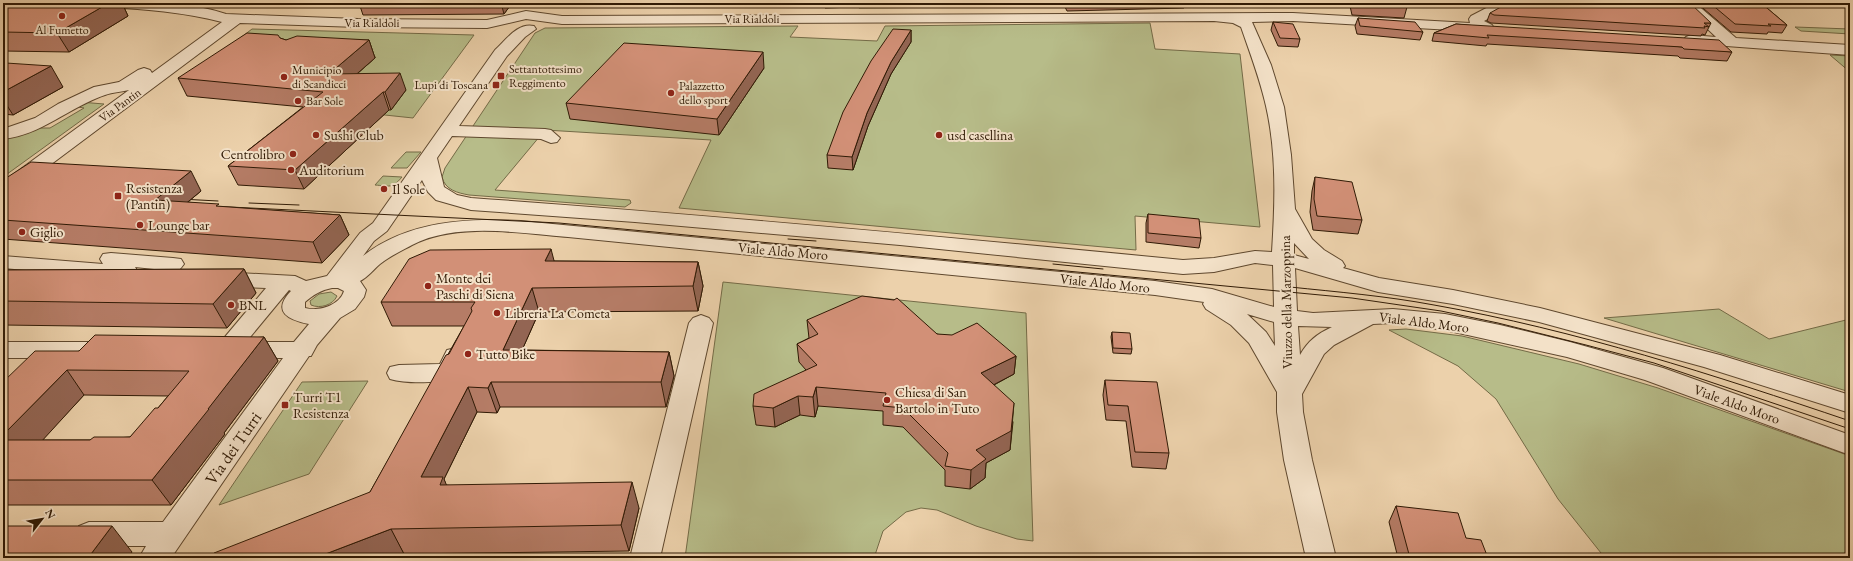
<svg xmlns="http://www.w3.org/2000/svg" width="1853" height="561" font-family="'EB Garamond',serif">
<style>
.green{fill:#b7bc89;stroke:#746b47}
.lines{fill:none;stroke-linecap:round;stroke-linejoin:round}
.minor-casing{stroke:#5f482e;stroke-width:2}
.minor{fill:#f3e1c8;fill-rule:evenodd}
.tram{stroke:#301a05;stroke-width:1}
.wall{fill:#b57c66;stroke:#301a05;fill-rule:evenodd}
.shaded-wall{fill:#936553;stroke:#301a05}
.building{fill:#d29077;stroke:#301a05}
.poi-dot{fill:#8f2418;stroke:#f3e1c8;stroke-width:1.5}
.labels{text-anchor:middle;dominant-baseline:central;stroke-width:4;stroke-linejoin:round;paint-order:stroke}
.far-street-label{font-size:12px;fill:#301a05;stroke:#f3e1c8}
.far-poi-label{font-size:12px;fill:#301a05;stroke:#f3e1c8;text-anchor:start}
.poi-label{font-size:14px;fill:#301a05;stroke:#f3e1c8;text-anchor:start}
.street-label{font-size:14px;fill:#301a05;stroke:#f3e1c8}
.near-street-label{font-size:17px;fill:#301a05;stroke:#f3e1c8}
</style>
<rect width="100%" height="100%" fill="#ecd1ab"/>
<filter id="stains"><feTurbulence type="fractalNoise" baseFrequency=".005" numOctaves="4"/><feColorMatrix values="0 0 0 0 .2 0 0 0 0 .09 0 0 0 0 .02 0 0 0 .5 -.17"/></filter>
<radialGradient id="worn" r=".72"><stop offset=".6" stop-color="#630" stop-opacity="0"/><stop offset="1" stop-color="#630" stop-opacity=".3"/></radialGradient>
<path class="green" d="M859 3H955L956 7 859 8Z
M1150 23 1155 49 1240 54 1260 227 1135 216 1136 250 679 208 711 140 545 130 495 190 630 200 631 203 625 207 469 195C458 193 445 190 442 177L445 168 535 33 545 28 798 26 790 37 877 41 885 26Z
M1795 27 1850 29V34L1801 31Z
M252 29 474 35 413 118 319 108 376 57 253 49 210 61Z
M1830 55 1850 56V72Z
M80 102 104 104 3 177V137L35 128H50L84 108 72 106Z
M406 152H421L407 168H391Z
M383 176 402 177C392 189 389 186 375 185Z
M723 282 1026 313 1033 541 1017 539 976 526 937 510 921 508 906 512 883 531 874 558H685Z
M331 292 337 296C333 305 320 309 311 305L310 301 319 294Z
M1719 309 1769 339 1850 319V392L1604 318Z
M1406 329 1462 336 1579 364 1658 388 1850 456V558H1605L1558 499 1496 399 1458 366 1389 330Z
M368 381 309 474 219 505 302 382Z"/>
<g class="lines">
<g class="minor-casing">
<path id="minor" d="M98 3C140 3 186 0 226 14L358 19 487 20 526 11 562 16 1293 13 1470 23 1469 19 1471 16 1496 3H1514L1512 6 1484 21 1492 25 1494 28 1492 31 1487 32 1293 21 1252 22 1271 65 1284 107 1291 155 1295 209 1312 239 1324 250 1342 261 1345 266 1343 268 1379 278 1453 290 1540 308 1720 355 1850 395V413L1704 367 1539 322 1453 304 1378 292 1295 268 1297 311 1313 313 1393 309 1445 314 1500 325 1570 342 1663 368 1850 435V455L1645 380 1567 357 1445 330 1393 323 1373 324 1334 345 1324 354 1302 394 1303 412 1312 460 1336 558H1306L1284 460 1277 412V392L1249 343 1231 325 1206 309 1203 304 1204 302 1155 295 568 237C520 233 456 222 412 245 401 251 390 256 380 264 374 269 367 278 360 281L366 290 364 297 355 309 340 318 317 345 311 356H309L171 558H139L146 546H89L79 542 74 534 79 526 89 522H163L283 358H242L234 356 227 358 219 356 215 350 219 344 266 288 220 286 212 284 209 279 212 274 220 272 295 276 306 281 327 276 360 233 373 223 495 50C506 40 518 22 534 26L536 29 525 37 507 56 459 126 545 129 551 130 560 138 557 142 551 143 541 139 452 136 437 158 444 187 457 195 471 198C709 215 946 237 1183 260L1214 258 1255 251 1272 252C1275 204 1277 154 1266 106 1260 79 1250 53 1241 27L1233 23 1214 21 562 24 526 19 487 28 358 27 240 23 10 195 3 197V182L129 90C121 92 113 92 105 95 69 107 42 135 3 139V129L35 118 58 104 94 87 119 82 138 70 144 68 150 70 152 73 222 22C183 12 145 9 105 7L100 6ZM422 180 428 192 436 200 471 210 635 222 900 245 1183 274 1214 272 1255 263 1273 265 1274 307 1212 289 1155 281 521 221C466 218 408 221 363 256L374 241 387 231ZM1294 243 1309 259 1294 255ZM332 288H338L344 291C340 305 319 312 305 308V302C313 295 321 290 332 288ZM289 290 291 291C271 312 289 320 309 324L294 342H246ZM1247 314 1274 322 1275 346 1266 332ZM1298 326 1332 327C1317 334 1308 341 1300 355Z
M1680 3H1695L1736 38 1850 45V55L1686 43 1683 40 1686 37 1691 35 1716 37Z
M111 253 173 258 181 259 184 264C176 275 166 283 152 280L149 275 154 269 135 267 138 272 135 277 127 279 3 268V256L103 264 100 259 103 254Z
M701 315 709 318 713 323 660 558H630L689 323 693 318Z
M3 342H110L118 344 122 350 118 356 110 358H3Z
M456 348 465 350 468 356 457 378C440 383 407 384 390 379L387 373 390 367 399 365 440 364 447 350Z"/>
</g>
<use href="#minor" class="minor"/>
<path class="tram" d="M180 199 218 201
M249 203 299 205
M209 206 559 223 1352 298 1441 311 1498 323 1586 345 1654 363 1850 429
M788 239 816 241
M1053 264 1103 269
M1290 287C1338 292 1386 296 1434 305 1576 330 1714 375 1850 421"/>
</g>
<path class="wall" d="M3 3H122L128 16 69 52 3 51Z
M359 3H512L504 14 363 15Z
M569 3H597V4H569Z
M825 3H855V7L825 8Z
M1063 3H1185L1184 8 1067 11Z
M1264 3H1404L1407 7 1404 18 1352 15 1350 6H1266Z
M1697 3H1761L1787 25 1782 33 1768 32 1767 34 1731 32Z
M1490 13 1711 23 1705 35 1702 34 1701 36 1491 23 1487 21Z
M1358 18 1423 32 1420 40 1357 34 1355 26Z
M1273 22 1300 39 1298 47 1278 46 1271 30Z
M1456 24 1732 52 1727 61 1680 58 1678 56 1487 44 1486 46 1432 41 1434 33Z
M911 30V42L891 74 868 126 853 170 828 168 827 155Z
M280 38 286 40H369L375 58 357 74 406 90 391 110H389L304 189 238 185 228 166 303 107 187 96 178 78Z
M3 64 63 87 13 115 3 114Z
M764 68 719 135 570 119 566 103Z
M1315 177 1362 220 1358 234 1313 230 1310 212 1312 191Z
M3 180 201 191 188 202 221 207 340 215 349 235 322 263 3 239Z
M1148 214 1201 238 1199 248 1146 242V223Z
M554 261 698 262 703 286 698 311 539 312 522 350 669 352 674 376 666 407H500L497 413 477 412 444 479 446 485 639 508 629 551 404 554 370 492 464 326H392L381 302Z
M244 269 256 293 227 328 3 325V270Z
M807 320 937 334 1016 356 1014 374 994 385 1013 422 1010 450 986 463 985 478 970 489 945 486V470L903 427 883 425V411L818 406 815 417 800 415 775 427 756 425 753 406 806 370 799 362 797 344 809 338Z
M1112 332 1132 349 1131 354 1113 353 1111 337Z
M264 337 278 361 224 433 225 434 171 505H3V382L79 351ZM84 395 168 396 158 408 130 437 90 440H42Z
M1105 380 1169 453 1166 469 1132 467 1126 421 1106 420 1103 395Z
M1396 506 1466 538 1488 558H1398L1389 522Z"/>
<path class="shaded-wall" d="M109 3H122L128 16 69 52 57 33Z
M501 3H512L504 14Z
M911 30V42L891 74 868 126 853 170 852 157 867 113 891 62Z
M369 40 375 58 336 92 329 74Z
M763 52 764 68 719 135 717 119Z
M51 66 63 87 13 115 3 99V92Z
M400 73 406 90 391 110 385 92Z
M383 92 389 110 304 189 295 170Z
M191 171 201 191 166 220 155 200Z
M340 215 349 235 322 263 313 242Z
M551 249 557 272 545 261Z
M698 262 703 286 698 311 693 286Z
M244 269 256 293 227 328 213 304Z
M532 288 539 312 511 375 503 350Z
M264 337 278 361 224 433 225 434 171 505 152 480Z
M669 352 674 376 666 407 661 382Z
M1016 356 1014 374 980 392 981 373Z
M67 370 84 395 19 466 3 446V435Z
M491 382 500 407 497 413 488 388Z
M468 387 477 412 444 479 454 503 421 477Z
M816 387 818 406 815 417 813 397Z
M798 396 800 415 775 427 773 408Z
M1014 403 1010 450 986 463 985 478 970 489 971 470 976 450Z
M632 482 639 508 629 551 621 525Z
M112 526 132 552 128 558H88Z
M391 529 404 554 395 558H315Z"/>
<path class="building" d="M3 3H109L57 33 3 32Z
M1355 3H1404L1407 7 1355 5Z
M1508 3H1690L1711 23H1704L1709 27 1704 26 1705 28 1494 15 1490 13Z
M1710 3H1761L1787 25 1768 24 1771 26 1735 24Z
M1358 18 1415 22 1423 32 1360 26Z
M1273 22 1293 24 1300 39 1280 38Z
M1456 24 1719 40 1732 52 1684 49 1682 47 1487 35 1489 38 1434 33Z
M893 29 911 30 891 62 867 113 852 157 827 155 843 112 871 61Z
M247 33 278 35 280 38 286 40 297 36 369 40 329 74 400 73 385 92H383L295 170 228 166 323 92 178 78Z
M624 43 763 52 717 119 566 103Z
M6 63 51 66 3 92V64Z
M31 162 191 171 155 200 219 204 216 206 340 215 313 242 3 220V180Z
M1315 177 1352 182 1362 220 1317 216 1314 199Z
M1148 214 1199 219 1201 238 1148 233Z
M551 249 545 261 698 262 693 286 532 288 503 350 669 352 661 382H491L488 388 468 387 421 477H443L440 485 632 482 621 525 391 529 315 558H211L214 553 370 492 446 355 449 354 472 311 471 308 475 302H381L409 259 430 250Z
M244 269 213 304 3 301V270Z
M862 296 894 300 897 298 937 334 952 335 977 323 1016 356 981 373 1014 403 1011 431 976 450 986 459 971 470 945 466 948 453 903 408 883 406 886 393 816 387 813 397 798 396 773 408 753 406 754 394 817 365 797 344 818 334 807 320Z
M1112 332 1130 333 1132 349 1113 348Z
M95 335 264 337 208 409H209L152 480H3V440H90L94 437H130L155 408H158L189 371 67 370 3 435V382L35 351H79Z
M1105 380 1157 382 1169 453 1135 452 1128 406 1108 405Z
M1396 506 1458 513 1466 538 1481 540 1488 558H1410Z
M3 526H112L88 558H3Z"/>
<g class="poi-dot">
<circle cx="62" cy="16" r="4"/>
<rect x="497" y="72" width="8" height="8" rx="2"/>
<circle cx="284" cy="77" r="4"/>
<rect x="492" y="81" width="8" height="8" rx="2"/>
<circle cx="671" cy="93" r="4"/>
<circle cx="298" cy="101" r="4"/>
<circle cx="316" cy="135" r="4"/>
<circle cx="939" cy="135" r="4"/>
<circle cx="293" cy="154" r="4"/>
<circle cx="291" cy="170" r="4"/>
<circle cx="384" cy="189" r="4"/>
<rect x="114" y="192" width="8" height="8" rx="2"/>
<circle cx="140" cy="225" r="4"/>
<circle cx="22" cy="232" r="4"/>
<circle cx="428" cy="286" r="4"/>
<circle cx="231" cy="305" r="4"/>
<circle cx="497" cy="313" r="4"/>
<circle cx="468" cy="354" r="4"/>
<circle cx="887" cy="400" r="4"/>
<rect x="281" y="401" width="8" height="8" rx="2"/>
</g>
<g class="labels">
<g class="far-street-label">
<text x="752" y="19">Via Rialdoli</text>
<text x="372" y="23">Via Rialdoli</text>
<text transform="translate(120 105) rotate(-36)">Via Pantin</text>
</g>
<g class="far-poi-label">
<text x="62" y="30" text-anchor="middle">Al Fumetto</text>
<text x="509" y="69">Settantottesimo<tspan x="509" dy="14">Reggimento</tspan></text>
<text x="292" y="70">Municipio<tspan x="292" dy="14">di Scandicci</tspan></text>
<text x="488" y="85" text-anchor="end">Lupi di Toscana</text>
<text x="679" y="86">Palazzetto<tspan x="679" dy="14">dello sport</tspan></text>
<text x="306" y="101">Bar Sole</text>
</g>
<g class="poi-label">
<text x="324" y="135">Sushi Club</text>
<text x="947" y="135">usd casellina</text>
<text x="285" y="154" text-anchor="end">Centrolibro</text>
<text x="299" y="170">Auditorium</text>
<text x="126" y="188">Resistenza<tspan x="126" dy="16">(Pantin)</tspan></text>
<text x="392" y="189">Il Sole</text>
<text x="148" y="225">Lounge bar</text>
<text x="30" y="232">Giglio</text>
<text x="436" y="278">Monte dei<tspan x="436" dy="16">Paschi di Siena</tspan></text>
<text x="239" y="305">BNL</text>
<text x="505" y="313">Libreria La Cometa</text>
<text x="476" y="354">Tutto Bike</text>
<text x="895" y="392">Chiesa di San<tspan x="895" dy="16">Bartolo in Tuto</tspan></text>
<text x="293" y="397">Turri T1<tspan x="293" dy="16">Resistenza</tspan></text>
</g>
<g class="street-label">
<text transform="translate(783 251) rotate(5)">Viale Aldo Moro</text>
<text transform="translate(1105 283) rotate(6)">Viale Aldo Moro</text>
<text transform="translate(1286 302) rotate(-91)">Viuzzo della Marzoppina</text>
<text transform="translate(1424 322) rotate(7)">Viale Aldo Moro</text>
<text transform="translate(1737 404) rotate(20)">Viale Aldo Moro</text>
</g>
<g class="near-street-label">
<text transform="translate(233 448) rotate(-55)">Via dei Turri</text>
</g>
</g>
<rect width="1853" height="561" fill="none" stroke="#ecd1ab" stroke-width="16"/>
<rect x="4" y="4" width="1845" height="553" fill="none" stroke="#301a05" stroke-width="2"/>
<rect x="8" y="8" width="1837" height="545" fill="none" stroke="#301a05"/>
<g transform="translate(42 519) rotate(59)" stroke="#f3e1c8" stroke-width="3" paint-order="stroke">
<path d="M0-3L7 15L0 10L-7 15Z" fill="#301a05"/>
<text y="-6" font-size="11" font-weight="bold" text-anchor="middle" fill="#301a05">N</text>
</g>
<rect width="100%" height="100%" filter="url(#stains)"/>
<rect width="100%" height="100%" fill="url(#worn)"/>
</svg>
